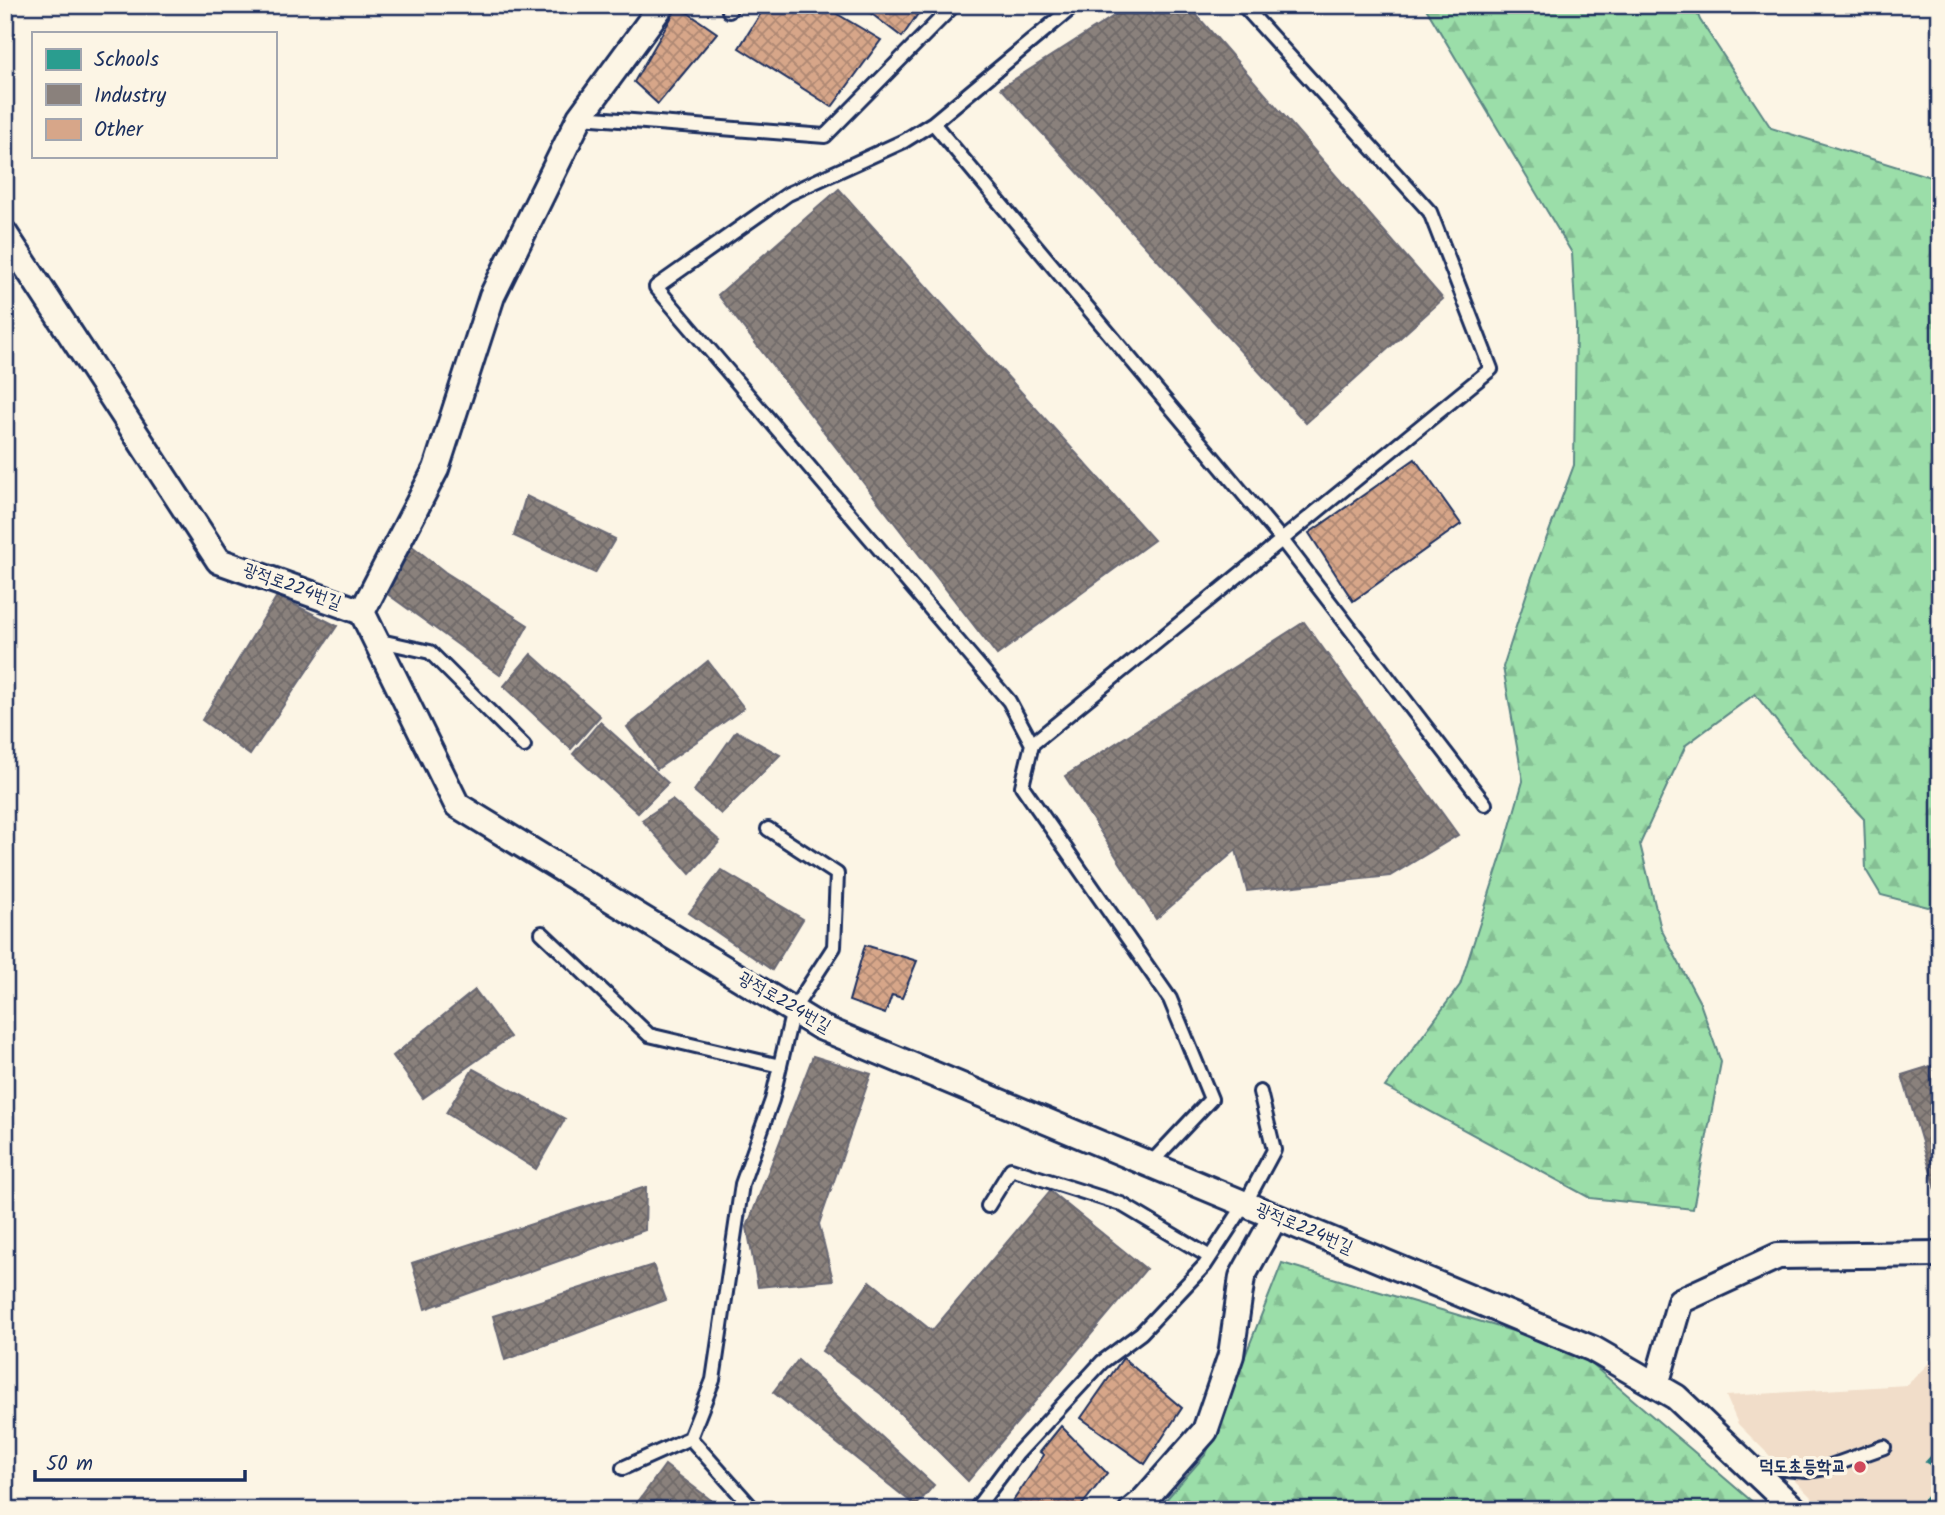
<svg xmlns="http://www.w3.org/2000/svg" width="1945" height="1515" font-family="Kalam,'Poor Story',sans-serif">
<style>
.built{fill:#f1ddc9}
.forest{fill:url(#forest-firs);stroke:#5b8684;stroke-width:2}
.schools{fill:url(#schools-cross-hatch);stroke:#267c80;stroke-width:2}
.industry{fill:url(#industry-cross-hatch);stroke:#696873;stroke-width:2}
.building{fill:url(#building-cross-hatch);stroke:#1b2f5e;stroke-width:2}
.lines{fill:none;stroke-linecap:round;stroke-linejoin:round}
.service-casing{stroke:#1b2f5e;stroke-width:18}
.minor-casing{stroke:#1b2f5e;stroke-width:30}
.service{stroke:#fcf5e5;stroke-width:12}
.minor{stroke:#fcf5e5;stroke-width:24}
.poi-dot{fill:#d1495b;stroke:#fcf5e5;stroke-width:2.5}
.labels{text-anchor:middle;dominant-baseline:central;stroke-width:7;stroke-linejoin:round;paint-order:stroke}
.street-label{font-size:18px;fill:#1b2f5e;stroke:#fcf5e5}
.poi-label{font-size:18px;font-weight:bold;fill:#1b2f5e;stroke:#fcf5e5;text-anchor:end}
</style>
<defs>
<pattern id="forest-firs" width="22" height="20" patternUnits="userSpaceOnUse" patternTransform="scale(1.75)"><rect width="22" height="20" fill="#9bdea9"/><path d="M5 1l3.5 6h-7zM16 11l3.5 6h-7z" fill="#85bf94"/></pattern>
<pattern id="schools-cross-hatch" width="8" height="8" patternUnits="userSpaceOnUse" patternTransform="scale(1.75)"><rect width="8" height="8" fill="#2a9d8f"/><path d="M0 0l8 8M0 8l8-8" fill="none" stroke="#238078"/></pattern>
<pattern id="industry-cross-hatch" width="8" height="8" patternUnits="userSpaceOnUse" patternTransform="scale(1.75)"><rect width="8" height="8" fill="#8a817c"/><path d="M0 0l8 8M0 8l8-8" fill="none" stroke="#706a69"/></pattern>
<pattern id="building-cross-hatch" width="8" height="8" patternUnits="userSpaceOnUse" patternTransform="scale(1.75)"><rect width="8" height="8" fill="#d7a689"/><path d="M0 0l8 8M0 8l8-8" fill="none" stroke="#ae8873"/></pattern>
</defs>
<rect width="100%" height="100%" fill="#fcf5e5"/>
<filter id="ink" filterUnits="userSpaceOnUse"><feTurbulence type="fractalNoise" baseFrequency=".0143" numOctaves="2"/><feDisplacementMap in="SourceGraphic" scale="14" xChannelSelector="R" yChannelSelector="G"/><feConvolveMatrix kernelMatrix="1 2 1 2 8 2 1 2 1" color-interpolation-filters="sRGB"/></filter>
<g filter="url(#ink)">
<path class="built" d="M1940 1352V1510H1824L1738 1424 1726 1396 1907 1385Z"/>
<path class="forest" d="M1424 5H1694L1700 20 1771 128 1940 180V903L1928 907 1881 895 1866 870 1864 819 1798 749 1755 694 1686 745 1640 844 1661 929 1700 1003 1721 1062 1693 1209 1590 1198 1385 1087 1460 985 1503 851 1523 781 1503 667 1532 577 1574 465 1576 325 1572 253Z
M1282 1263 1526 1335 1588 1361 1762 1510H1157L1206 1454Z"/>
<path class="schools" d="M1940 1447V1470L1926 1462Z
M1940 1484V1510H1914Z"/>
<path class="industry" d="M1131 5H1188L1443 299 1306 423 1001 88Z
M839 189 1154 540 997 655 718 295Z
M526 496 615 539 595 573 514 536Z
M407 542 445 572 528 625 500 675 389 595 394 570Z
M277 596 337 626 250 755 202 720Z
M1304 622 1458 835 1390 876 1247 891 1236 850 1156 919 1065 776Z
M531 654 600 716 571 749 504 686Z
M708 661 744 708 657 769 627 727Z
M600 722 668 783 638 813 573 754Z
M736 731 780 755 721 814 694 791Z
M672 800 720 841 690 874 642 820Z
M721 870 803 919 772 970 689 913Z
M475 990 510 1037 423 1098 393 1056Z
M813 1056 871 1074 819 1224 833 1280 758 1287 747 1227Z
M1940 1063V1203L1902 1075Z
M473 1069 565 1119 536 1169 446 1113Z
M646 1187 645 1230 425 1309 412 1263Z
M1050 1191 1146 1269 968 1481 881 1394 822 1351 870 1281 932 1331Z
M653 1265 666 1300 505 1360 493 1316Z
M798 1360 934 1485 916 1506 773 1392Z
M665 1465 716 1504 711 1510H632Z"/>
<path class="building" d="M766 5H822L881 40 832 107 739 48Z
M860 5H924L902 37Z
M678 6 717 33 658 104 634 82Z
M1415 459 1461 524 1353 601 1309 533Z
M865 945 917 961 902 998 892 995 885 1014 849 1001Z
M1123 1358 1182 1408 1145 1464 1081 1418Z
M1061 1426 1107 1473 1078 1510H1007L1044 1455 1040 1452Z"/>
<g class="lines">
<g class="service-casing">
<path id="service" d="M1075 5 933 123 1282 540 1485 804
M729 11 732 5
M581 117 825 136 954 5
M933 123 904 141 788 194 656 287 1009 701 1032 744
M376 640 430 652 524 746
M542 933 649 1035 780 1066
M1150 1164 1211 1099 1170 999 1022 786 1032 744 1491 369 1430 212 1243 5
M988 1206 1011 1169 1121 1204 1210 1257
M690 1438 713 1380 742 1184 772 1100 793 1010 834 947 837 874 768 829
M1752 1466 1807 1471 1825 1468 1884 1447
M623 1468 690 1438 754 1510
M975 1510 1017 1454 1102 1362 1141 1333 1205 1265 1245 1204 1274 1150 1260 1092"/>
</g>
<g class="minor-casing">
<path id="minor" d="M5 234 219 561 362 612 457 805 820 1027 1593 1349 1676 1397 1795 1510
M362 612 436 469 492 296 580 117 662 5
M1656 1385 1680 1301 1778 1256 1940 1254
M1132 1510 1143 1501 1205 1431 1231 1355 1242 1277 1275 1217"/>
</g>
<use href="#service" class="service"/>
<use href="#minor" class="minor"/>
</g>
</g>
<circle class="poi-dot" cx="1860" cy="1467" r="7"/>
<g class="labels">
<g class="street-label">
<text transform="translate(292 587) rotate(20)">광적로224번길</text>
<text transform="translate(784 1003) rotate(30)">광적로224번길</text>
<text transform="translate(1304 1229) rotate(23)">광적로224번길</text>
</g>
<g class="poi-label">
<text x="1846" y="1467">덕도초등학교</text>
</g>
</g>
<rect width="1945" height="1515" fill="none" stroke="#fcf5e5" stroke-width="28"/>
<rect x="14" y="14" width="1917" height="1487" fill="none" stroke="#1b2f5e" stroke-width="2.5" filter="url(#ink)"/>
<rect x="32" y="32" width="245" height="126" fill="#fcf5e5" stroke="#a2a6af" stroke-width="2"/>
<rect x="46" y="49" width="35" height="21" fill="#2a9d8f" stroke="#a2a6af" stroke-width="2"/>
<text x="94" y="66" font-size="21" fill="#1b2f5e">Schools</text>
<rect x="46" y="84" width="35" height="21" fill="#8a817c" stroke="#a2a6af" stroke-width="2"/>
<text x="94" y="102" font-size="21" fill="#1b2f5e">Industry</text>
<rect x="46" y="119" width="35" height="21" fill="#d7a689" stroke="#a2a6af" stroke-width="2"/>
<text x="94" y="136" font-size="21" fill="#1b2f5e">Other</text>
<path d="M35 1470v10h210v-10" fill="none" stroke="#1b2f5e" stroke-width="3.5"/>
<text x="46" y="1470" font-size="21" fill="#1b2f5e" stroke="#fcf5e5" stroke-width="5" paint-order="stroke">50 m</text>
</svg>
